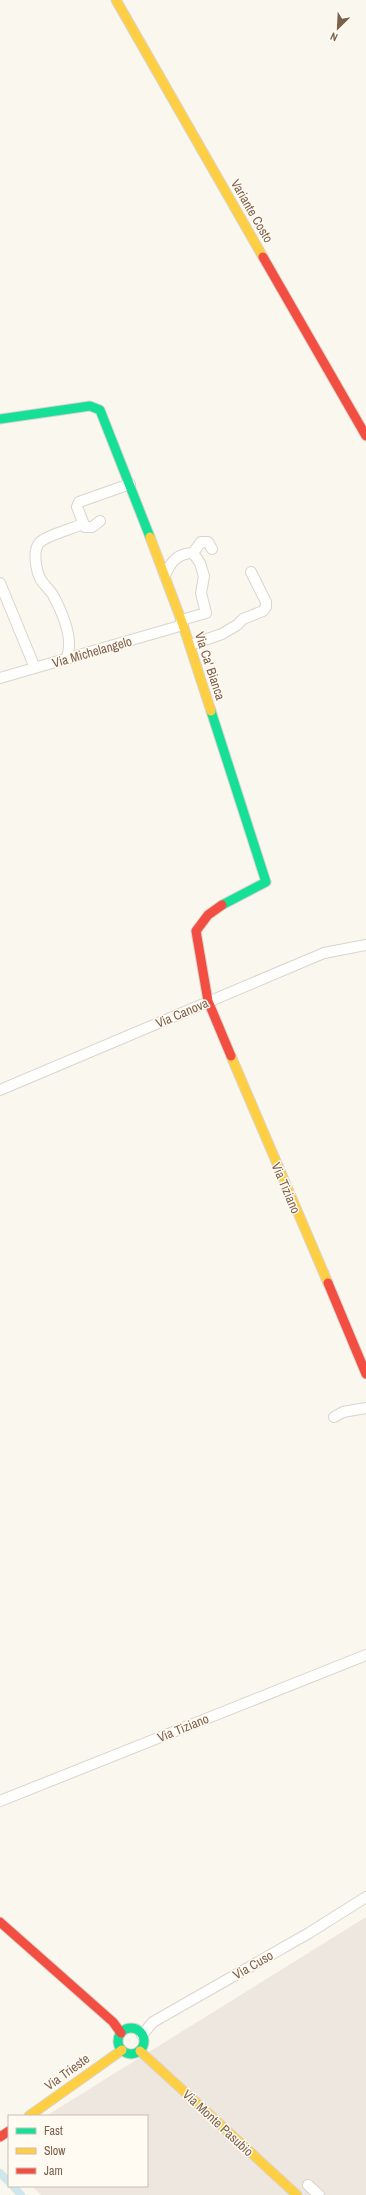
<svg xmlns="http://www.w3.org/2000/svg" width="366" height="2195" font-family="'Archivo Narrow',sans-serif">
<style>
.industrial{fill:#ede7df}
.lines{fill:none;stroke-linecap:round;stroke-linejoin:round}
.canal{stroke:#cfe7ec;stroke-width:8}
.street-casing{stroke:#dad4cd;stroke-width:12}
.fast-casing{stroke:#dad4cd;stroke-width:11}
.slow-casing{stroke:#dad4cd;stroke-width:11}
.jam-casing{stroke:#dad4cd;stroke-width:11}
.street{stroke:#fefefd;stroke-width:10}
.fast{stroke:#16e098;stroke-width:9}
.slow{stroke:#ffcf43;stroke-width:9}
.jam{stroke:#f24e42;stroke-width:9}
.labels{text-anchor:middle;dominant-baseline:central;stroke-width:3;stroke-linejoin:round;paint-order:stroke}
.street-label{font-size:13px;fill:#7d604a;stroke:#fffbf3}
</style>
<rect width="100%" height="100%" fill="#faf7ef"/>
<path class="industrial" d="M366 1917V2195H41L32 2186H147V2116H46Z"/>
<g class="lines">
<path class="canal" d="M0 2173 9 2182
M13 2186 21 2195"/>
<g class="street-casing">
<path id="street" d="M100 521 92 527H85L77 507 79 502 130 484
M165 576C170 562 178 553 193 553
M0 583 35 668
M181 620 206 613 201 593 204 576 200 563 193 553 201 542H208L212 549
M190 645 222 634 237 625 243 619 263 611 266 607V602L251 572
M66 659C75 641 62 612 53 595 50 590 45 586 41 580 36 571 32 550 40 542 48 535 72 529 82 524
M0 678 183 625
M0 1090 324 953 366 945
M334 1417 343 1412 366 1408
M0 1801 366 1655
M142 2035 153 2022 309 1933 366 1897
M308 2185 319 2195"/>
</g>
<g class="fast-casing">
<path id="fast" d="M0 419 90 406 100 410 150 537
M211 711 266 882 222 905
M118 2041a13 13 0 1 1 26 0a13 13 0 1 1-26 0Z"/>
</g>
<g class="slow-casing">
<path id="slow" d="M116 0 263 257
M150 537 183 625 211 711
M231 1056 328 1283
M140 2051 297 2195
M29 2116 122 2050"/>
</g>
<g class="jam-casing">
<path id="jam" d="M263 257 366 436
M222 905 208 915 196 931 208 1001 231 1056
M328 1283 366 1374
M0 1922 113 2022 121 2033
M0 2137 9 2131"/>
</g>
<use href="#street" class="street"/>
<use href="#fast" class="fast"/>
<use href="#slow" class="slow"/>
<use href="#jam" class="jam"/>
</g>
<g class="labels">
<g class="street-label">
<text transform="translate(252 211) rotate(60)">Variante Costo</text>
<text transform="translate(92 652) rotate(-16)">Via Michelangelo</text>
<text transform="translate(210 666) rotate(72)">Via Ca' Bianca</text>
<text transform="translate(182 1013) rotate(-23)">Via Canova</text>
<text transform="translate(286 1188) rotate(67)">Via Tiziano</text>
<text transform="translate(183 1728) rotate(-22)">Via Tiziano</text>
<text transform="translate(253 1965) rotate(-30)">Via Cuso</text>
<text transform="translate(67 2072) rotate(-36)">Via Trieste</text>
<text transform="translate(218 2123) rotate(43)">Via Monte Pasubio</text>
</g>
</g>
<rect x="8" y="2115" width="140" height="72" fill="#fffbf3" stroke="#cbbdaf"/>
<rect x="16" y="2128" width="20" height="6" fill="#16e098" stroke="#cbbdaf"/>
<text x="44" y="2135" font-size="12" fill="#7d604a">Fast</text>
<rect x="16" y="2148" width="20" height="6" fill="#ffcf43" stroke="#cbbdaf"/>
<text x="44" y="2155" font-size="12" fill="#7d604a">Slow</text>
<rect x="16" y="2168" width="20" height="6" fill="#f24e42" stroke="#cbbdaf"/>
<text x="44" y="2175" font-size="12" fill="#7d604a">Jam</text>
<g transform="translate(338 28) rotate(204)" stroke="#fffbf3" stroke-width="3" paint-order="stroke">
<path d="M0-3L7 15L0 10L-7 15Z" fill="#7d604a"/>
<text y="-6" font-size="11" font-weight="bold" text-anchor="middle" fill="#7d604a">N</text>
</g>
</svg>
